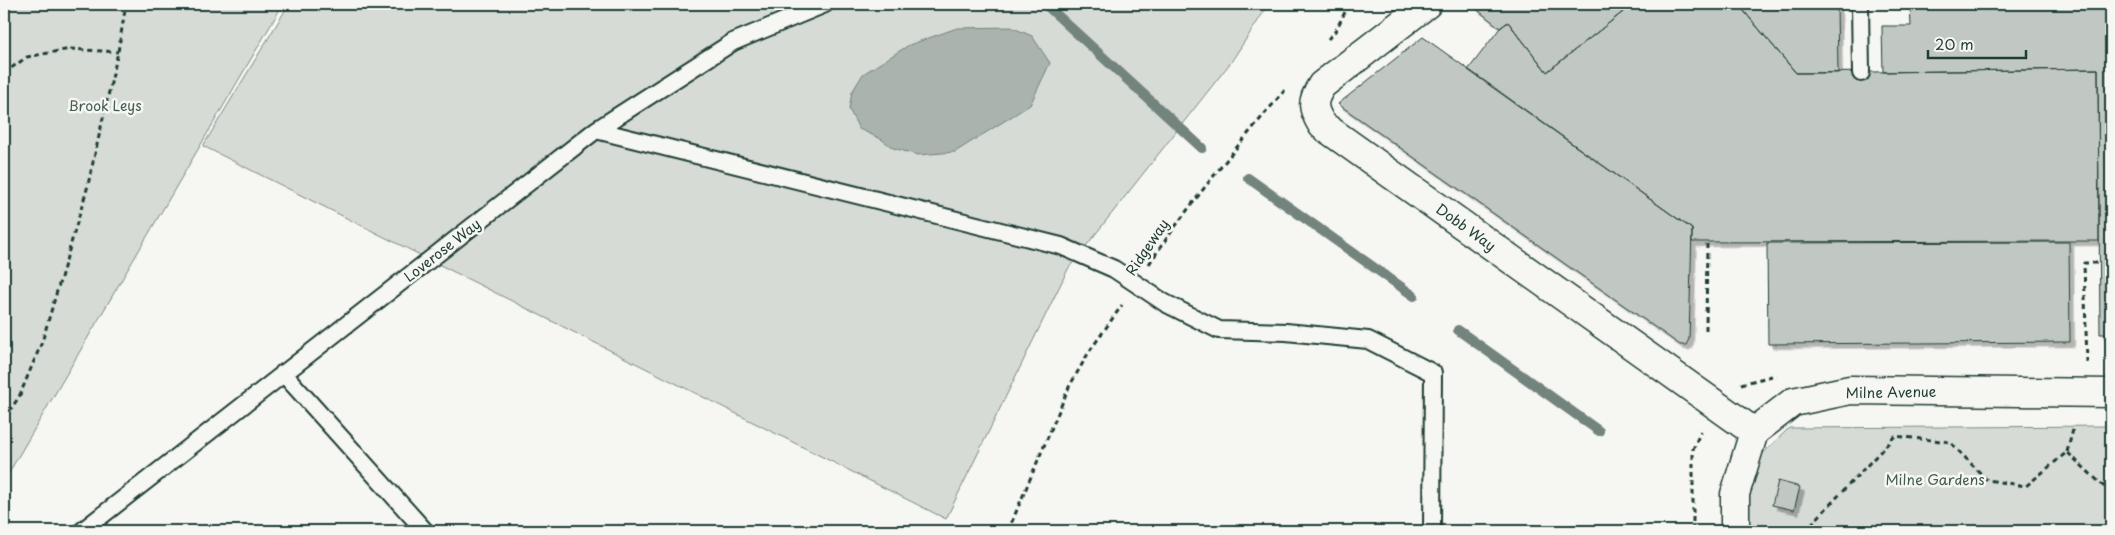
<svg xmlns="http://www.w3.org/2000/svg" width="2115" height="535" font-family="'Playpen Sans',sans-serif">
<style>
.green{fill:#d6dbd6;stroke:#7a8c85}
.water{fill:#aab3ae;stroke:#72847d}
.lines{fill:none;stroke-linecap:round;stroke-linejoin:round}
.stream{stroke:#72847d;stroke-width:10}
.building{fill:#c1c8c3;stroke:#1f3d34;filter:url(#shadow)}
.lane-casing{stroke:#1f3d34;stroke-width:20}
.street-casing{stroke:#1f3d34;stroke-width:31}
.path{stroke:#1f3d34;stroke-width:3;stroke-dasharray:5 4;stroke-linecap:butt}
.lane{stroke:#f6f6f2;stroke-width:16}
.street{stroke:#f6f6f2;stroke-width:28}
.labels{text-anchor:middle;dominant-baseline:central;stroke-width:5;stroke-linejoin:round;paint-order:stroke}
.park-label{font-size:14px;fill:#445d54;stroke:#f6f6f2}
.street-label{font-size:14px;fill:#1f3d34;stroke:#f6f6f2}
</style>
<defs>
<filter id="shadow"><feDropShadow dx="4.5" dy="4.5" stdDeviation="0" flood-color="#0004"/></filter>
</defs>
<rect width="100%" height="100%" fill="#f6f6f2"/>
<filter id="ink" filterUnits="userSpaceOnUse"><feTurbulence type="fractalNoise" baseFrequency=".02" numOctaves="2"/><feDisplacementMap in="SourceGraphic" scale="10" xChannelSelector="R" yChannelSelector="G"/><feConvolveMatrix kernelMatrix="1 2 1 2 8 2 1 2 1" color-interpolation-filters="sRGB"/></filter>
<g filter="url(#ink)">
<path class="green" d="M4 4H283L4 481Z
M289 4H1269L1231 62 1068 269 946 519 203 146Z
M2111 426V531H1747L1745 501 1753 463 1789 428Z"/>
<path class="water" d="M1011 27 1032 36 1050 63 1030 105 955 152 918 155 893 148 881 139 859 129 849 109 852 92 863 74 909 45 957 28Z"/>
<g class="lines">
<path class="stream" d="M1045 4 1202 148
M1248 178 1414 296
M1458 330 1599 431"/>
</g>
<path class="building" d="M1478 4H1633L1547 72 1508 22 1500 28 1474 7Z
M1633 4H1738L1796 73 2098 69 2099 241 1692 242V229L1468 70 1500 28 1508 22 1547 72Z
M1738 4H1837L1838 73H1796Z
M1910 4H2111V334H2100L2098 69 1883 72 1882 26H1911Z
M1423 37 1692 229 1689 339 1686 345H1680L1338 104Z
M2069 242 2070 342 1768 344 1767 243Z
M1778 481 1800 487 1794 510 1772 505Z"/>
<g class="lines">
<g class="lane-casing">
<path id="lane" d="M1860 4 1861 73
M596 130 1061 246 1114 269 1165 303 1219 330 1286 332 1368 340 1433 373 1432 531
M283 373 425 531
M82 531 596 130 733 42 825 4"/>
</g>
<g class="street-casing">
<path id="street" d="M1427 4 1322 85C1311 102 1312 108 1322 125L1754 432
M1735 531V494L1754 432 1793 402 1850 390 2111 393"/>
</g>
<path class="path" d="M1328 39 1336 30 1349 4
M4 73 27 57 70 49 118 52
M1149 264C1190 203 1237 146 1285 90
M1706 330 1707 242
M2087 363 2084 263H2099
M1741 384 1776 375
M4 419 19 397 42 342 87 189 118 52 126 4
M2067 452 2074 426
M1008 531 1069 387 1089 352 1122 305
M1693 531V449L1701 431
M1805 531 1895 436 1950 442 1987 480 2026 486 2067 452 2111 493"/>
<use href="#lane" class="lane"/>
<use href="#street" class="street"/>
</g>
</g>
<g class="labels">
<g class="park-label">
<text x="105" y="105">Brook Leys</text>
<text x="1935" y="479">Milne Gardens</text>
</g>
<g class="street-label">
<text transform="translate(1466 227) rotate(36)">Dobb Way</text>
<text transform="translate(1147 247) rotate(-56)">Ridgeway</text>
<text transform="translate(442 250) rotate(-38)">Loverose Way</text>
<text transform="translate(1891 392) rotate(-1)">Milne Avenue</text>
</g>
</g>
<rect width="2115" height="535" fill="none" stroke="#f6f6f2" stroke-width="20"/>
<rect x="10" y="10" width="2095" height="515" fill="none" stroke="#1f3d34" stroke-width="2" filter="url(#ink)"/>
<path d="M1928 50v8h98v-8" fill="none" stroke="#1f3d34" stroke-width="2.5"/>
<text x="1935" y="50" font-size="15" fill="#1f3d34" stroke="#f6f6f2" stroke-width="4" paint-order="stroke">20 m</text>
</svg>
